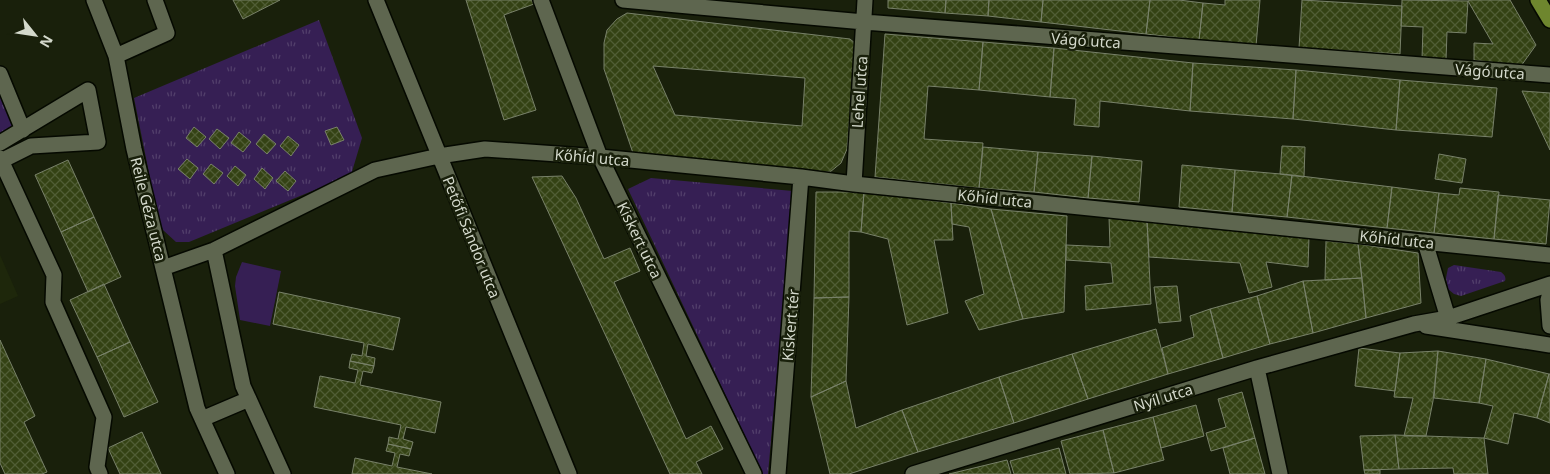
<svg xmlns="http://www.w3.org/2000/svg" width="1550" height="474" font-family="'Noto Sans',sans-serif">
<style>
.built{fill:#1e270b}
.grass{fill:url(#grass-tufts)}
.garden{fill:#361f54}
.building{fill:url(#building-cross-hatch);stroke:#788169;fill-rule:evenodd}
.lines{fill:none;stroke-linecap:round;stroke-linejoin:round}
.minor-casing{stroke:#050900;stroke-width:18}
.major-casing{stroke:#050900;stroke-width:18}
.minor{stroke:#5e664f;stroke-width:15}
.major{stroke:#6e862e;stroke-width:15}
.labels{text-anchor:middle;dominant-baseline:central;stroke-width:5;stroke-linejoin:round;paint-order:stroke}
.street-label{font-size:15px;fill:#d4d9cc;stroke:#19200b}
</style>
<defs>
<pattern id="grass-tufts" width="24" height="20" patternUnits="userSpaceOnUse" patternTransform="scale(1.25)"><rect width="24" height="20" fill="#361f54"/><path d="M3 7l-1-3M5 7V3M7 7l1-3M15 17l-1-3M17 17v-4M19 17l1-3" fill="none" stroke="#523f6b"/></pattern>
<pattern id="building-cross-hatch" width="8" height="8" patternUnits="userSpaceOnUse" patternTransform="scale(1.25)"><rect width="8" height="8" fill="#344214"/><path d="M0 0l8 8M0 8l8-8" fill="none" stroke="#505d35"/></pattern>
</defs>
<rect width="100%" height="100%" fill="#19200b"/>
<path class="built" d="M0 255 18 296 0 304Z"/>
<path class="grass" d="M319 20 362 138 351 175 189 242H176L163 230 158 218 134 98Z
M0 74 23 130 0 143Z
M651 178 793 191 768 474H763L628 189Z
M1454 265 1501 272C1505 275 1506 277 1505 281L1461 296 1454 294 1448 289 1446 278 1448 268Z"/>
<path class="garden" d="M242 262 281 271 270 326 240 320 235 286 236 277Z"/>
<path class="building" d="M233 0H280L243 19Z
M466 0H532L534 4 504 15 536 110 504 120Z
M888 0H946L945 13 888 8Z
M946 0H989L988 16 945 13Z
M989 0H1043L1041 22 988 16Z
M1043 0H1150L1146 34 1041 22Z
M1150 0H1179L1203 3 1199 40 1146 34Z
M1225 0H1260L1256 46 1199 40 1203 3 1225 5Z
M1302 0 1402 6 1400 54 1299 48Z
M1402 0 1468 1 1466 33 1447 32 1446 60 1422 59 1423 27 1401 26Z
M1470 0H1510L1536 45 1521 66 1474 60V43L1493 44 1468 1Z
M627 13 850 39 856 44 847 149 841 163 830 172H818L633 153 604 69V43L607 30 617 19ZM653 66 805 78 802 126 675 115Z
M885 34 983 42 979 90 928 86 924 139 983 143 979 188 875 177Z
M983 42 1054 48 1050 97 979 90Z
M1054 48 1193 63 1190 111 1100 101 1099 127 1074 125 1076 99 1050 97Z
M1193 63 1296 70 1293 119 1190 111Z
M1296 70 1400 80 1396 130 1293 119Z
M1400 80 1497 88 1492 137 1396 130Z
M1522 91 1550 93V150Z
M194 127 206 137 197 147 186 138Z
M337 127 344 140 331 145 325 131Z
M217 129 229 138 220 149 209 139Z
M239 132 251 142 243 152 231 143Z
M264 134 276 144 267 154 256 144Z
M288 136 299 145 291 156 280 146Z
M1282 146 1305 147 1304 177 1280 174Z
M983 147 1038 152 1034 192 979 188Z
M1038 152 1092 156 1088 198 1034 192Z
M1439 154 1466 159 1462 183 1435 179Z
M1092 156 1142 161 1139 202 1088 198Z
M187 159 198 168 190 179 178 169Z
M68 160 94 217 61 232 35 175Z
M211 164 223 173 214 184 203 174Z
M1182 165 1235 170 1232 212 1179 207Z
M235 166 246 175 238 186 227 176Z
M262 168 273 178 265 189 254 179Z
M1235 170 1292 175 1287 217 1232 212Z
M285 171 296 181 288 191 276 181Z
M1292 175 1392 187 1387 228 1287 217Z
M562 176 576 198 604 259 630 248 640 271 614 282 686 439 711 426 723 449 696 462 702 474H670L532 177Z
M1392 187 1439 193 1434 233 1387 228Z
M1460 188 1499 192 1494 239 1434 233 1439 193 1459 195Z
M816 192H864L861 232 849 231V297L814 298Z
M864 192 951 203 953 240H934L948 313 907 325 888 239 861 232Z
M1498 195 1550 200 1546 244 1494 239Z
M951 203 991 209 1023 319 979 330 965 301 984 294 969 227 952 224Z
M991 209 1067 216 1064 312 1023 319Z
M94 217 121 277 88 292 61 232Z
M1109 217 1147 221 1151 304 1086 310 1085 286 1113 283 1111 263 1066 260V245L1110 247Z
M1147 221 1309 237 1308 267 1266 262 1272 287 1249 293 1240 263 1149 257Z
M1326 241 1358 244 1362 278 1325 280Z
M1358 244 1418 253 1421 303 1366 318Z
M1362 278 1366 318 1313 333 1303 281Z
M1303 281 1313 333 1270 344 1257 296Z
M104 284 130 342 97 357 70 300Z
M1177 286 1181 321 1159 323 1154 287Z
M279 292 400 318 393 350 368 344 366 356 375 358 374 366 350 361 352 354 362 356 364 343 273 324Z
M1257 296 1270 344 1223 358 1210 309Z
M849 297 846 381 811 397 814 298Z
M1210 309 1223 358 1168 374 1162 348 1194 337 1190 316Z
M1156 329 1168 374 1088 399 1072 354Z
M0 340 35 416 24 422 47 472 42 474H5L0 463Z
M130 342 158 402 124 417 97 357Z
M1359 348 1400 353 1395 391 1355 386Z
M1438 351 1433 401 1426 436H1404L1413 398 1394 397 1400 353Z
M1438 351 1486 359 1479 403 1434 398Z
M1072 354 1088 399 1014 423 999 377Z
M1486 359 1549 374 1537 418 1514 413 1508 444 1484 438 1493 406 1479 403Z
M350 361 374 366 372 373 363 371 360 385 441 402 435 433 406 427 403 439 413 442 411 449 388 444 389 437 398 439 401 425 314 407 320 376 355 383 358 370 349 368Z
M1549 374H1550V423L1537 418Z
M999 377 1014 423 918 452 902 410Z
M846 381 856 428 902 410 918 452 849 474H830L811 397Z
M1242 392 1255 438 1211 451 1206 433 1226 427 1218 399Z
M1196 405 1204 436 1161 448 1153 417Z
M1153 417 1164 460 1114 473 1103 430Z
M1103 430 1114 473 1070 474 1061 441Z
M142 432 161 474H120L108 448Z
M1395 435 1484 438 1488 474H1454L1453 468 1399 469Z
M1395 435 1399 469 1364 470 1360 436Z
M1255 438 1265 474H1230L1223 448Z
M388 444 411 449 409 456 400 454 397 467 432 474H352L355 458 392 466 395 453 386 451Z
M1059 448 1066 474H1014L1010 461Z
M1007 460 1011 474H949Z
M1364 470H1380V474H1365Z"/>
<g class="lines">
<g class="minor-casing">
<path id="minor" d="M94 0 116 56 134 149 197 408 227 474
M376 0 569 474
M541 0 600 157 754 474
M623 0 864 22 1550 75
M116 56 167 33 155 0
M0 74 23 130
M0 143 88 90 98 142 31 146 1 161
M0 158 54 275 53 302 104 417 97 467 100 474
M854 184 865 0
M1425 242 1448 318
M214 250 243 386 283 474
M163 268 214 250 375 170 439 156 485 149 600 157 801 177 854 184 1550 255
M1550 293 1548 300 1550 326
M1426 326 1550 345
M1257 368 1280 474
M202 419 249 399
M778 474 801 177
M913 474 1257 368 1414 324 1448 318 1550 284"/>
</g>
<g class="major-casing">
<path id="major" d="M1538 0 1550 20"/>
</g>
<use href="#minor" class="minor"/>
<use href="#major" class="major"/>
</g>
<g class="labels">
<g class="street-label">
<text transform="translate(1086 40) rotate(4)">Vágó utca</text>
<text transform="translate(1490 71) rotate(4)">Vágó utca</text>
<text transform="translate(859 92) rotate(-86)">Lehel utca</text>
<text transform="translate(592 157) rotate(5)">Kőhíd utca</text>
<text transform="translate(995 198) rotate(6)">Kőhíd utca</text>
<text transform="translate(149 209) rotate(76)">Reile Géza utca</text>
<text transform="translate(472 237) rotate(68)">Petőfi Sándor utca</text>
<text transform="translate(1397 239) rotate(6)">Kőhíd utca</text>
<text transform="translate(640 240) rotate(64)">Kiskert utca</text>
<text transform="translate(790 325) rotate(-85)">Kiskert tér</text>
<text transform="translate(1163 397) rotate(-17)">Nyíl utca</text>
</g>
</g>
<g transform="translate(35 35) rotate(120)" stroke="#19200b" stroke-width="4" paint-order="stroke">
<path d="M0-4L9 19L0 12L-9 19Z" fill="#d4d9cc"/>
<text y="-8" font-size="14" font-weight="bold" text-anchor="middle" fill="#d4d9cc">N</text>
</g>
</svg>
